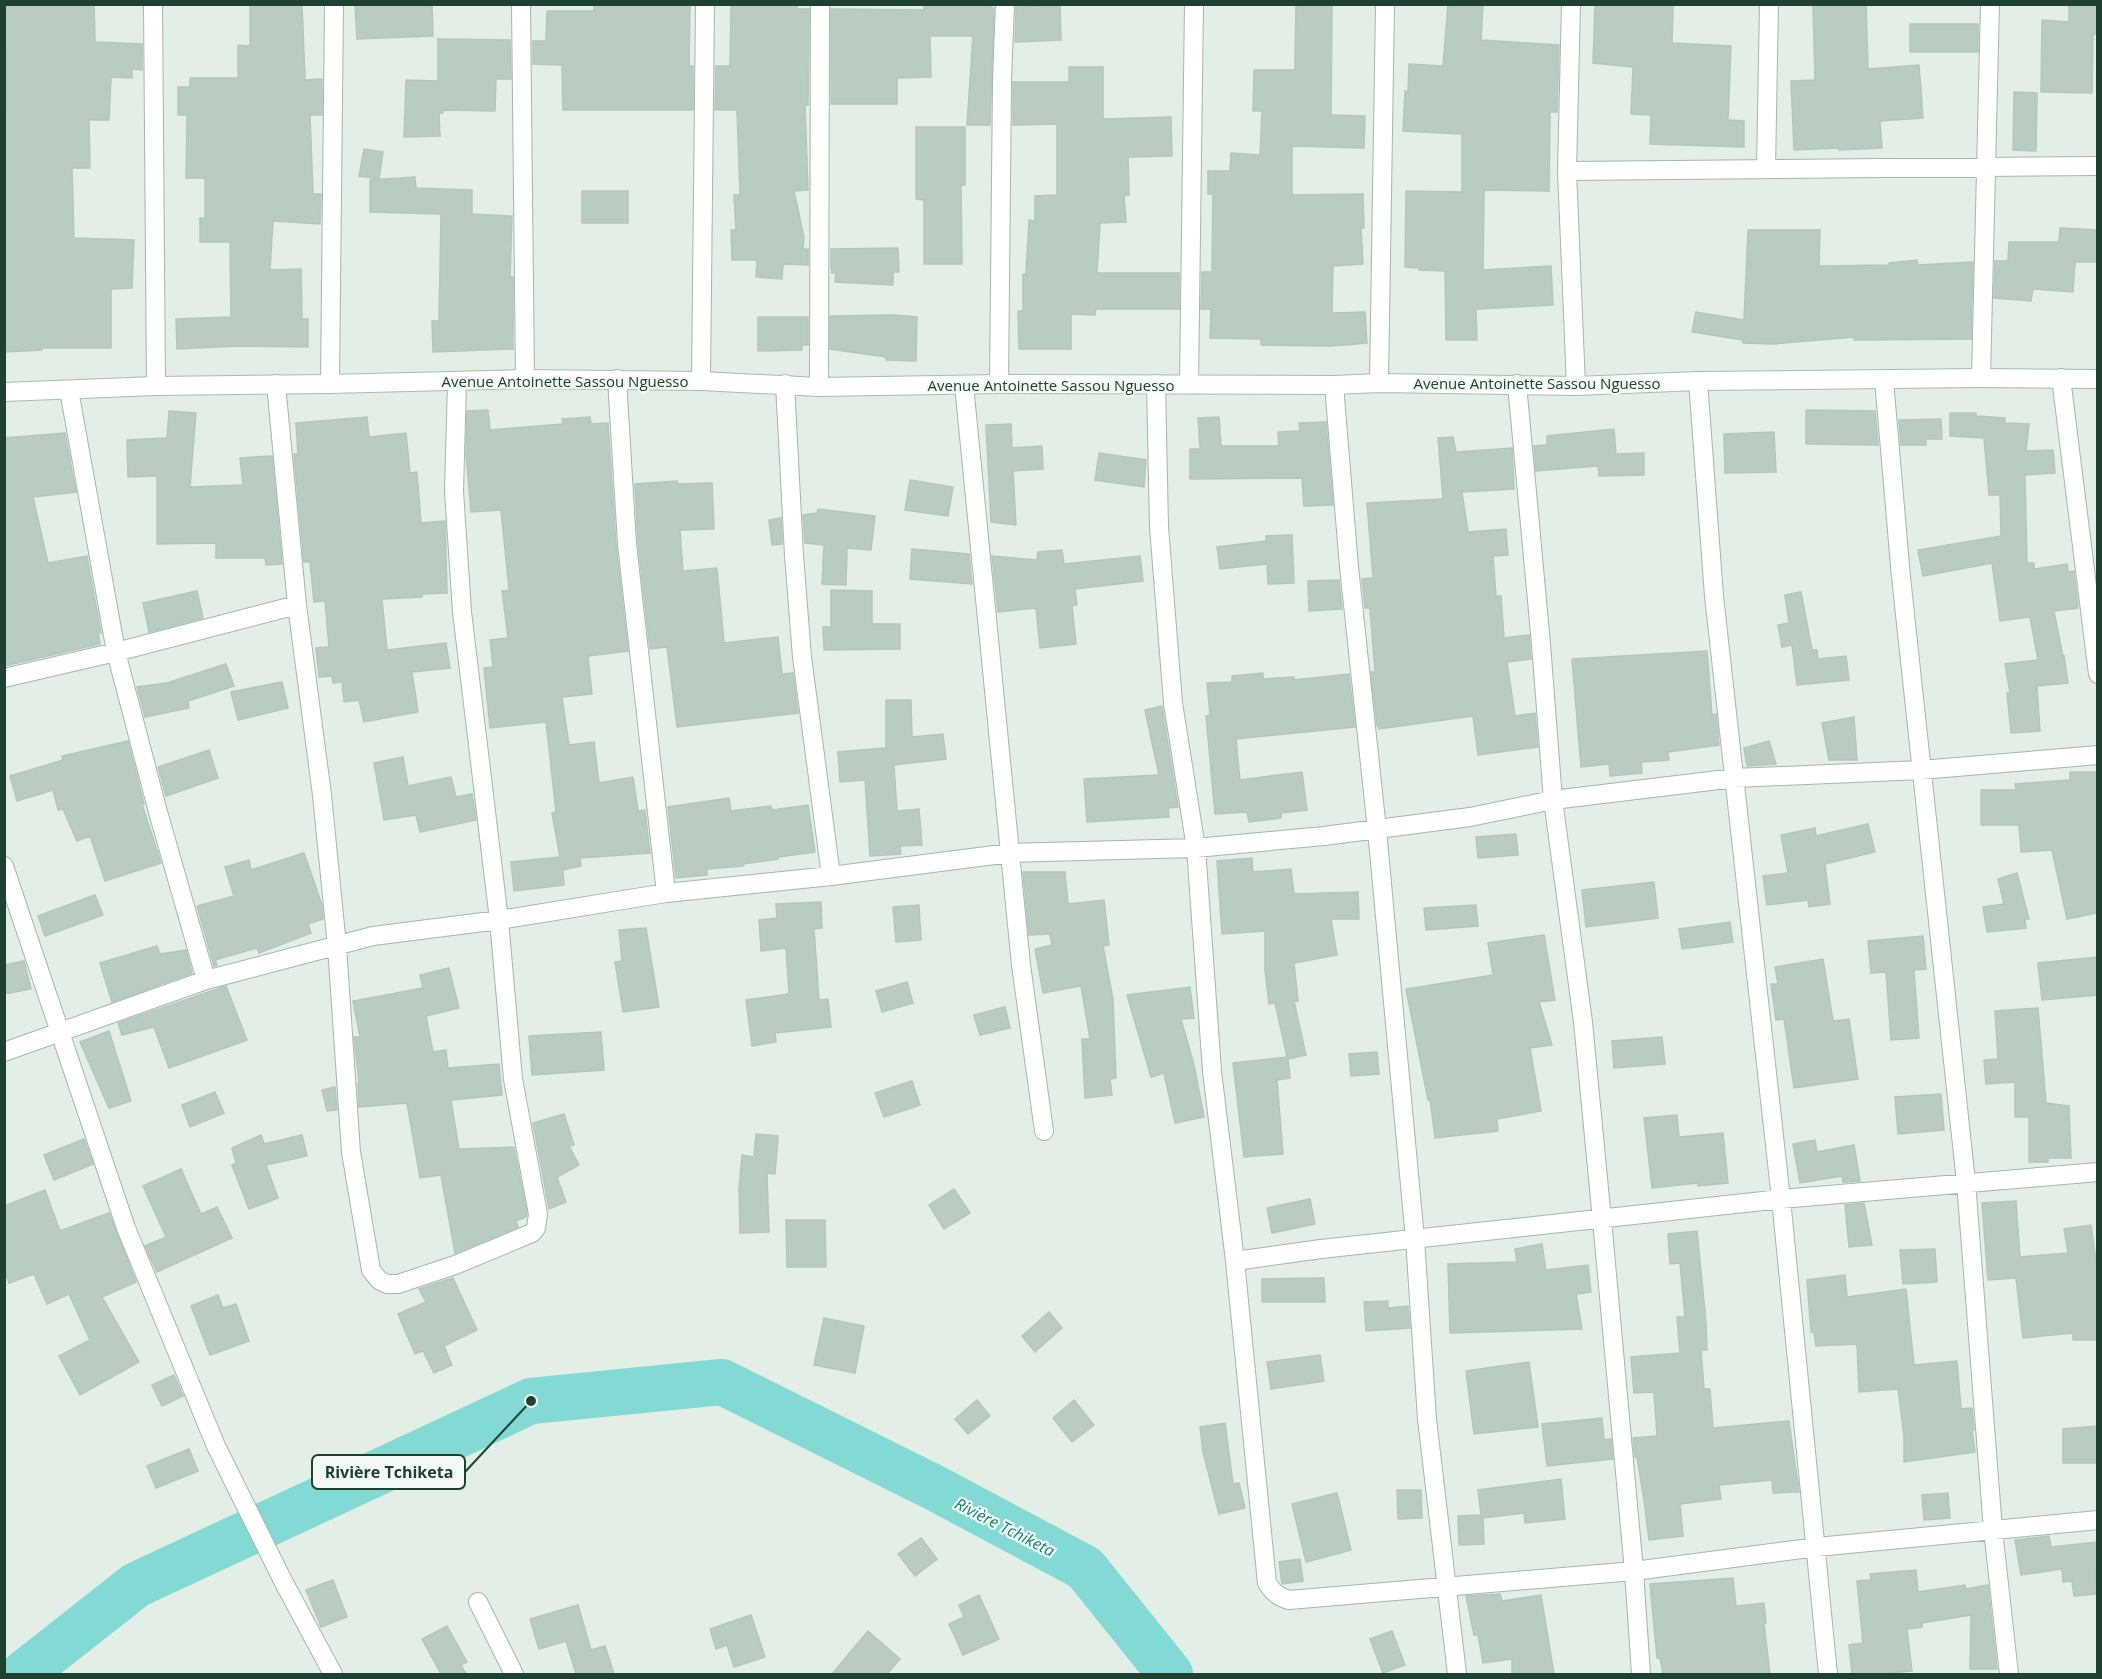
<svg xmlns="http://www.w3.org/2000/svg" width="2102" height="1679" font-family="'Open Sans',sans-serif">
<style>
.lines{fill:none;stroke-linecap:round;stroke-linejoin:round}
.river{stroke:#83d9d3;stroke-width:46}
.building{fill:#b9ccc0;stroke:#b3c8bb;stroke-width:1.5}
.street-casing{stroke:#a4b7ac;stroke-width:20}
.secondary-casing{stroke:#a2beae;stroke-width:20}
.street{stroke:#fff;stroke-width:18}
.secondary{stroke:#fff;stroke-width:18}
.labels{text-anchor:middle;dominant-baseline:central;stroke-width:4.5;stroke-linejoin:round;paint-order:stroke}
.street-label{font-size:15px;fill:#1f4130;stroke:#f3faf5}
.water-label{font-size:16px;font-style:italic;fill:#137e78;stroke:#f3faf5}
.leader{fill:none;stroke:#1f4130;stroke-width:2}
.callout-dot{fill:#1f4130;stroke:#f3faf5;stroke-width:2}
.callout{fill:#f3faf5;stroke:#1f4130;stroke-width:2}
.callout-label{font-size:16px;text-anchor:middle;font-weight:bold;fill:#1f4130}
</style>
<rect width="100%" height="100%" fill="#e2eee6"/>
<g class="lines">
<path class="river" d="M23 1674 136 1585 531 1401 722 1382 935 1488 1085 1568 1170 1674"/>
</g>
<path class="building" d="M4 4H94L95 42 142 44V70L132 69V78L111 77 109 120H89L90 168H72L74 238 134 240 132 288 111 289V348H42V350L4 352 6 47H4Z
M250 4H302L305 80 322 79V115H310L313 194H321L320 224 273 221 270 270 301 269 302 319H308V347L239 346 177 349 176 319 231 317 230 242H200V218H205V178H186L187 115H178V87H190V78H238V45L250 46Z
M355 4H432L433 36 357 39Z
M594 4H690L689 66H693V110H563L562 65 533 64V41H546L547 11H594Z
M731 4H797V9H809L808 105H805L808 190 794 191 804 237 803 249H808V265L783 264 782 279 756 277 757 260H732L731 230H736L734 195H740L737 110H715L716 66H730Z
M924 4H991V8H994L990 125H967L973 36H930L931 77 897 78V104H831V9L924 10Z
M1296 4H1332L1331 115 1365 116 1364 148 1292 146V195L1363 194 1364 228H1361L1363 264 1333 266 1332 313 1365 312 1367 343 1331 346 1261 345V339L1210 338 1211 309H1201L1202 272H1212L1213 194H1208V171H1230L1231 153 1260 155 1262 111H1253L1254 70H1295Z
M1448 4H1483L1481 40 1559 45 1557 112H1550L1549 191 1484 190 1483 270 1551 266 1553 305 1476 309 1477 340H1446L1445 271 1419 270V268L1405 267 1406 191 1462 192V134L1403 131 1405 91 1408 92 1409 64 1443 66Z
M1595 4H1673L1672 43 1731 46 1728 120 1744 121V147L1650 144 1651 115 1631 114 1633 67 1593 63Z
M1813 4H1866L1868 69 1919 65 1923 118 1880 121 1882 148 1839 150V148L1794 150 1791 81 1815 80Z
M2069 4H2097V34H2093L2092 93 2041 92 2042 20 2069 22Z
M1060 5 1061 40 1015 42 1016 7Z
M1910 24H1978V52H1910Z
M438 39 510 40 511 79H496L495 111 443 110V113H439L440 136 404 137 406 80 438 81Z
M1069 67H1103V119L1171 117 1172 156 1128 157 1129 195H1124L1126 222 1100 223 1097 273H1179V309H1096L1095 315 1071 314V349H1019L1018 311H1023V274H1026L1029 220 1035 221V196L1057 195V124L1013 125V82H1069Z
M2014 92 2037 93 2036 151 2013 150Z
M916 127H965V185H961L962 264H924V200L916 199Z
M364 149 383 152 379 179 359 176Z
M415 177 416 188 472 190V214L512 216 510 277H513V349L433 352 432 321H439L441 214 370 212V180Z
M582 191H628V223H582Z
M2060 228 2097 230V262H2075L2073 292 2033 289 2031 301 1994 298 1995 261H2008L2009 242H2059Z
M1748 230H1820L1819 266 1889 265V263L1917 260 1918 265 1973 262 1971 339 1854 340V337L1773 344 1743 343V340L1692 332 1696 312 1744 320Z
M898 248 899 272H893V285L835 282 836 273H832L831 267V249Z
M894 315 917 317 916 361 886 360V357L830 349V316Z
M758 317H808V345H802V350L758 351Z
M488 410 490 430 563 424 562 419 590 417 591 424 608 423 616 545 628 651 588 656 592 694 562 697 569 745 594 742 599 783 633 777 638 811 645 810 650 853 580 858 581 866 563 870 564 885 514 891 511 862 560 857 552 813 556 812 546 722 490 728 484 668 493 667 490 640 508 638 502 591 509 590 501 510 471 512 466 454 467 411Z
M1806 410 1875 411 1878 445 1806 444Z
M169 411 196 413 190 487 243 485 240 458 272 456 282 564 266 565 265 558H216V543L157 544V476L128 477 127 440 167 438Z
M1950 413H1976V416L2005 418V423L2029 424 2026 451 2053 450 2055 473 2025 475 2027 563H2034V569L2067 564 2068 572 2074 571 2078 608 2054 611 2063 657 2064 656 2068 683 2037 686 2040 731 2011 733 2007 693H2010L2005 664 2038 660 2030 617 2000 621 1992 563 1923 576 1918 550 2001 536 2000 495H1989L1984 438 1950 436Z
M367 417 369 437 406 433 410 473 417 472 421 523 445 521 447 593 422 594V597L382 599 387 650 446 643 450 668 412 672 418 712 364 722 359 700 344 702 342 682 333 683 332 676 319 677 316 648 329 647 325 601 314 602 310 562H304L294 454H298L296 423Z
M1219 417 1221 446H1279L1278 432 1300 431 1299 423 1326 422 1333 505 1304 506 1302 478 1190 479V449H1200L1198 418Z
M1941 419 1942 439H1926V445H1901L1899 420Z
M1011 424 1012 448 1042 446 1043 469 1013 471 1016 525 991 522 986 425Z
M1614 429 1616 454 1644 453V475L1599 476 1598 466 1536 471 1534 446 1547 445V436Z
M1774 432 1776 472 1725 473 1724 434Z
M65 433 76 492 33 497 48 563 87 556 101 633H98L100 644 4 666V438Z
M1453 437 1456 452 1512 448 1514 489 1462 492 1468 532 1506 529 1508 555 1493 556 1496 596H1501L1504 638 1529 635 1531 659 1507 662 1515 716 1535 713 1538 747 1478 755 1473 716 1379 729 1377 725 1371 672H1375L1370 608H1365L1362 579 1373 578 1367 503 1443 499 1438 438Z
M1099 453 1146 460 1144 487 1095 480Z
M910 480 953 487 948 516 905 510Z
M677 481V484L712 483 714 529 680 530 683 571 717 568 724 643 778 637 782 674 793 673 798 713 677 727 667 647 650 649 638 543 635 484Z
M818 509 875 516 871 550 847 548 846 585 822 584 824 545 805 543 803 515 817 513Z
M781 518 782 544 772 545 769 520Z
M1292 535 1294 583 1268 584 1267 564 1220 569 1217 547 1266 541V536Z
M912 549 969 554 972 584 910 579Z
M1062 550 1064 564 1140 556 1143 581 1075 589 1077 605H1072L1076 644 1040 648 1036 608 998 612 992 556 1037 560 1038 552Z
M1339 580 1342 609 1309 611 1308 581Z
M831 590 872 591V624H900V649L824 650 823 627H831Z
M197 591 203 618 149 632 143 603Z
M1801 592 1812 650H1817L1818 659 1846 656 1849 680 1797 685 1792 645 1782 647 1778 625 1789 623 1785 595Z
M1707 651 1712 715 1716 714 1719 745 1668 752 1669 760 1641 762 1642 773 1610 776 1609 764 1581 767 1572 659Z
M226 664 234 686 188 701 189 708 145 717 137 687 167 683Z
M1263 673V679L1294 677V680L1349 674 1355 727 1236 739 1240 780 1302 772 1307 810 1281 813V818L1249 822 1247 812 1215 814 1206 716 1210 715 1207 683 1232 682V676Z
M282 682 288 708 238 720 231 692Z
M886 700H911L912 737 943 734 946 759 894 765 897 811 919 809 922 845 900 846 901 854 870 856 865 780 840 782 838 752 886 748Z
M1162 706 1178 807 1168 808 1169 817 1087 822 1084 779 1159 775 1145 710Z
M1854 717 1857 760H1829L1822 723Z
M128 741 144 804H142L161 863 105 881 90 836 77 841 63 809 58 810 53 790 17 801 10 776 63 760 62 756Z
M1769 741 1776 764 1747 766 1744 748Z
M209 750 218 778 166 796 158 767Z
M403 757 408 786 451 777 456 797 472 794 476 820 420 832 416 815 384 820 374 763Z
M2070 772H2097V913L2067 919 2052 850 2021 852 2019 825H1981V790H2016L2015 784 2070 780Z
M729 798 731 811 771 806 772 810 808 805 815 852 778 857V859L743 864V866L707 869V875L676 878 668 807Z
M1868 824 1875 852 1825 864 1830 904 1809 907 1808 900 1767 905 1763 876 1788 873 1781 835 1815 828 1816 836Z
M1516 834 1518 855 1478 858 1476 837Z
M304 853 322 905 323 919 308 924 311 933 259 953 257 948 215 960 217 965 214 966 197 906 234 896 225 867 249 860 251 870Z
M1252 858 1253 872 1291 869 1294 894 1358 892 1359 919H1331L1337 955 1294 963 1298 1001H1294L1306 1055 1288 1059 1290 1078 1277 1080 1283 1154 1244 1157 1233 1063 1287 1057 1275 1003 1269 1004 1265 970V931L1222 934 1217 861Z
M1023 872H1065L1068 904 1104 900 1109 945 1103 946 1113 999 1116 1078 1110 1079 1112 1095 1085 1098 1082 1039H1090L1081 986 1043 993 1035 949 1052 945 1050 934 1029 935Z
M2017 873 2029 919H2025L2026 928 1987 932 1983 907 2004 904 1998 879Z
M1654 882 1658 918 1586 927 1582 890Z
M95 895 103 915 45 936 38 916Z
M821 902 822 928 814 929 819 1000 828 999 831 1027 775 1033 776 1042 752 1046 746 1000 789 994 786 948 761 951 759 920 777 918 776 904Z
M919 905 921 940 896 942 893 907Z
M1476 905 1478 926 1426 930 1424 908Z
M1730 922 1733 942 1682 949 1679 929Z
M646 928 659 1007 623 1012 615 962 622 961 619 930Z
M1544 935 1555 1000 1539 1002 1552 1045 1530 1048 1541 1111 1497 1119 1498 1131 1435 1138 1430 1099 1428 1100 1406 989 1493 975 1488 943Z
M1923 936 1926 969 1914 970 1919 1038 1891 1040 1886 972 1871 973 1868 941Z
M157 946 160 954 186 950 192 973 112 1002 100 963Z
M2097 957V995L2042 1000 2038 963Z
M1823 959 1833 1021 1849 1019 1858 1079 1794 1088 1784 1019 1776 1020 1771 984H1778L1775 967Z
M24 961 31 989 4 994V965Z
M449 968 459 1008 426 1016 433 1052 446 1050 448 1068 499 1064 502 1095 451 1100 459 1149 514 1147 527 1214 526 1217 516 1221 518 1227 455 1253 441 1175 420 1178 407 1103 359 1107 358 1083H359L354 1037H360L353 1001 423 988 420 975Z
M907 982 913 1003 882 1012 876 991Z
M226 986 247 1040 169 1068 154 1027 122 1035 118 1023Z
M1190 987 1194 1018 1181 1019 1194 1065 1204 1117 1175 1123 1164 1073 1151 1077 1127 995Z
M1005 1007 1010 1028 980 1035 974 1015Z
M2038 1008 2046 1103 2069 1106 2071 1158H2048V1162H2029V1117H2015V1082L1986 1084 1984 1060 1998 1059 1995 1011Z
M109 1031 131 1101 109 1108 80 1042Z
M601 1032 604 1070 532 1075 529 1036Z
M1662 1037 1665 1064 1614 1068 1612 1041Z
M1377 1052 1379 1074 1351 1076 1349 1054Z
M912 1081 920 1105 884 1117 875 1093Z
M335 1087 337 1110 327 1111 322 1090Z
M215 1092 224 1113 190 1127 182 1105Z
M1941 1094 1944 1130 1898 1134 1895 1097Z
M564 1114 574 1145 569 1146 579 1165 557 1177 566 1202 549 1209 533 1123Z
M1677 1115 1679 1137 1723 1133 1728 1183 1698 1186V1183L1652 1188 1644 1118Z
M756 1134 778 1136 775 1174 767 1173 769 1232 740 1233 739 1188 742 1155 754 1157Z
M261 1135 264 1144 302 1135 307 1156 266 1165 278 1198 249 1209 232 1165 236 1163 232 1148Z
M84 1139 93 1164 54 1180 44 1155Z
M1815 1140 1817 1152 1854 1145 1860 1181 1843 1182 1842 1176 1800 1183 1793 1144Z
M181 1169 201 1214 217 1207 232 1238 157 1272 145 1246 166 1237 143 1186Z
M954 1189 970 1213 944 1229 929 1205Z
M45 1190 60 1231 109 1213 136 1282 102 1297 139 1362 80 1395 59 1356 90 1340 69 1294 47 1304 34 1274 9 1283 4 1269V1206Z
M1310 1199 1315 1224 1272 1233 1267 1208Z
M2016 1201 2020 1257 2068 1253 2064 1229 2091 1225 2097 1269V1340H2073V1333L2023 1338 2016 1278 1988 1280 1982 1203Z
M1864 1203 1872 1245 1849 1247 1845 1205Z
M786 1220H825L826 1267H787Z
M1697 1231 1706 1322 1707 1350H1701L1704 1389H1710L1713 1428 1789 1421 1799 1492 1773 1493 1772 1480 1719 1485 1721 1499 1680 1504 1683 1536 1649 1540 1644 1500 1637 1457H1635L1633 1438 1657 1436 1654 1392 1634 1393 1631 1357 1680 1353 1677 1317H1685L1680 1263 1670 1264 1668 1234Z
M1542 1244 1546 1270 1588 1265 1591 1292 1576 1294 1582 1329 1450 1333 1448 1264 1517 1262 1515 1249Z
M1935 1249 1937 1282 1903 1284 1900 1250Z
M1845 1275 1847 1297 1906 1289 1914 1365 1957 1361 1961 1409 1972 1408 1974 1430H1972L1975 1452 1904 1462V1436L1898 1389 1859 1392 1857 1344 1816 1346 1814 1332H1811L1807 1280Z
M453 1278 477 1330 444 1346 452 1365 434 1373 423 1351 415 1354 398 1314 426 1302 419 1289Z
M1324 1278 1325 1302H1262V1279Z
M218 1295 223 1308 236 1304 249 1341 210 1355 191 1306Z
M1388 1301V1308L1408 1306 1410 1328 1366 1331 1364 1302Z
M1049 1312 1062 1328 1035 1352 1022 1336Z
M824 1318 864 1326 855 1373 814 1365Z
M1320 1355 1324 1381 1271 1389 1267 1362Z
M1529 1362 1538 1427 1474 1434 1466 1371Z
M174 1375 183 1396 162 1406 152 1385Z
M977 1400 990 1416 968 1434 955 1419Z
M1074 1400 1094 1425 1072 1442 1053 1418Z
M1602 1418 1604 1440 1611 1439 1613 1459 1547 1466 1542 1424Z
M1225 1423 1233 1484 1239 1483 1245 1508 1219 1514 1203 1452 1200 1427Z
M2097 1426V1463H2063V1429Z
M189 1449 198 1471 156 1488 147 1466Z
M1561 1479 1565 1519 1525 1523 1524 1513 1483 1518 1484 1544 1459 1545 1458 1516 1481 1515 1478 1490Z
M1397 1490H1421L1422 1518 1398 1519Z
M1337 1493 1351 1550 1306 1562 1292 1504Z
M1948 1493 1950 1518 1924 1520 1922 1495Z
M2049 1536 2051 1547 2097 1542V1570H2095L2097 1594 2074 1596 2072 1581 2063 1582 2062 1569 2021 1575 2015 1540Z
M921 1538 937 1559 915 1576 898 1554Z
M1300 1559 1303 1581 1282 1584 1279 1562Z
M1916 1570 1918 1592 1965 1585 1966 1589 1988 1585 1997 1669H1970L1971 1615 1922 1623V1627L1907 1629 1912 1671 1877 1674H1852L1849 1645 1863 1643 1857 1581 1871 1580 1870 1574Z
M1733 1578 1736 1606 1764 1603 1766 1623H1764L1770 1674H1663L1660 1658H1657L1650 1584Z
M333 1580 347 1617 321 1627 306 1590Z
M1500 1594 1502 1601 1541 1595 1554 1674H1512V1659L1483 1663 1478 1635H1474L1466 1596Z
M979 1595 999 1639 963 1655 949 1624 964 1617 959 1605Z
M578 1605 591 1650 605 1646 614 1674H576L566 1641 539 1649 530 1619Z
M751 1615 765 1657 734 1667 727 1645 716 1649 710 1629Z
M447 1626 467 1662 461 1665 466 1674H441L422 1639Z
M868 1631 900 1659 887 1674H832Z
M1392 1631 1405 1665 1383 1673 1370 1639Z"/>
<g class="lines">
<g class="street-casing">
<path id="street" d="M153 4 156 386
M521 4 525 379
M1571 4 1567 171 1576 386
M1766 168 1769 4
M1567 171 2098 166
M1981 378 1990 4
M2061 378 2098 674
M617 379 627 544 666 893
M1884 380 1901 577 1966 1182 1993 1530 2009 1674
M701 381 705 4
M1698 381 1714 596 1781 1199 1828 1674
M1379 383 1385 4
M276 384 297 605 322 795 337 946 351 1152 371 1270 379 1280 387 1284H398L455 1265 532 1233 536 1228 538 1214 513 1079 499 920 462 612 454 491 457 382
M330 384 334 4
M785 384 794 555 802 657 831 876
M999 384 1002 80 1005 4
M1156 384 1159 527 1173 703 1196 848 1212 1071 1235 1261 1267 1583C1273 1592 1278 1597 1289 1600L1634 1571 1817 1547 2098 1520
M1189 384 1194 4
M1517 384 1541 644 1553 800 1583 1022 1602 1220 1634 1571 1641 1674
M964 385 1021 965 1044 1131
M1334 385 1349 567 1377 830 1415 1239 1427 1419 1457 1674
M819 387 820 4
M69 390 116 652 158 812 206 980
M4 678 116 652 297 605
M4 866 126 1228 216 1446 283 1581 333 1674
M4 1052 206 980 373 936 499 920 666 893 831 876 1010 853 1196 848 1324 836 1470 817 1553 800 1735 778 1921 770 2098 755
M1235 1261 1321 1249 1781 1199 2098 1172
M478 1602 514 1674"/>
</g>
<g class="secondary-casing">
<path id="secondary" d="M4 392 156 386 330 384 525 379 701 381 819 387 999 384 1334 385 1379 383 1576 386 1698 381 1981 378 2098 379"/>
</g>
<use href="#street" class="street"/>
<use href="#secondary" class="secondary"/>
</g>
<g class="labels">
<g class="street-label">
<text x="565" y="381">Avenue Antoinette Sassou Nguesso</text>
<text x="1537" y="383">Avenue Antoinette Sassou Nguesso</text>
<text x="1051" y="385">Avenue Antoinette Sassou Nguesso</text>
</g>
<g class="water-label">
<text transform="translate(1005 1527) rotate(27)">Rivière Tchiketa</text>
</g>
</g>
<path class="leader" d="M531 1401L465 1472"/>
<circle class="callout-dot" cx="531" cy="1401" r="6"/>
<rect class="callout" x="312" y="1455" width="153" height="34" rx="6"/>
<g class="callout-label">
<text x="389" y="1478">Rivière Tchiketa</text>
</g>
<rect width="2102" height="1679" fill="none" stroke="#1f4130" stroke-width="12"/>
</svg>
